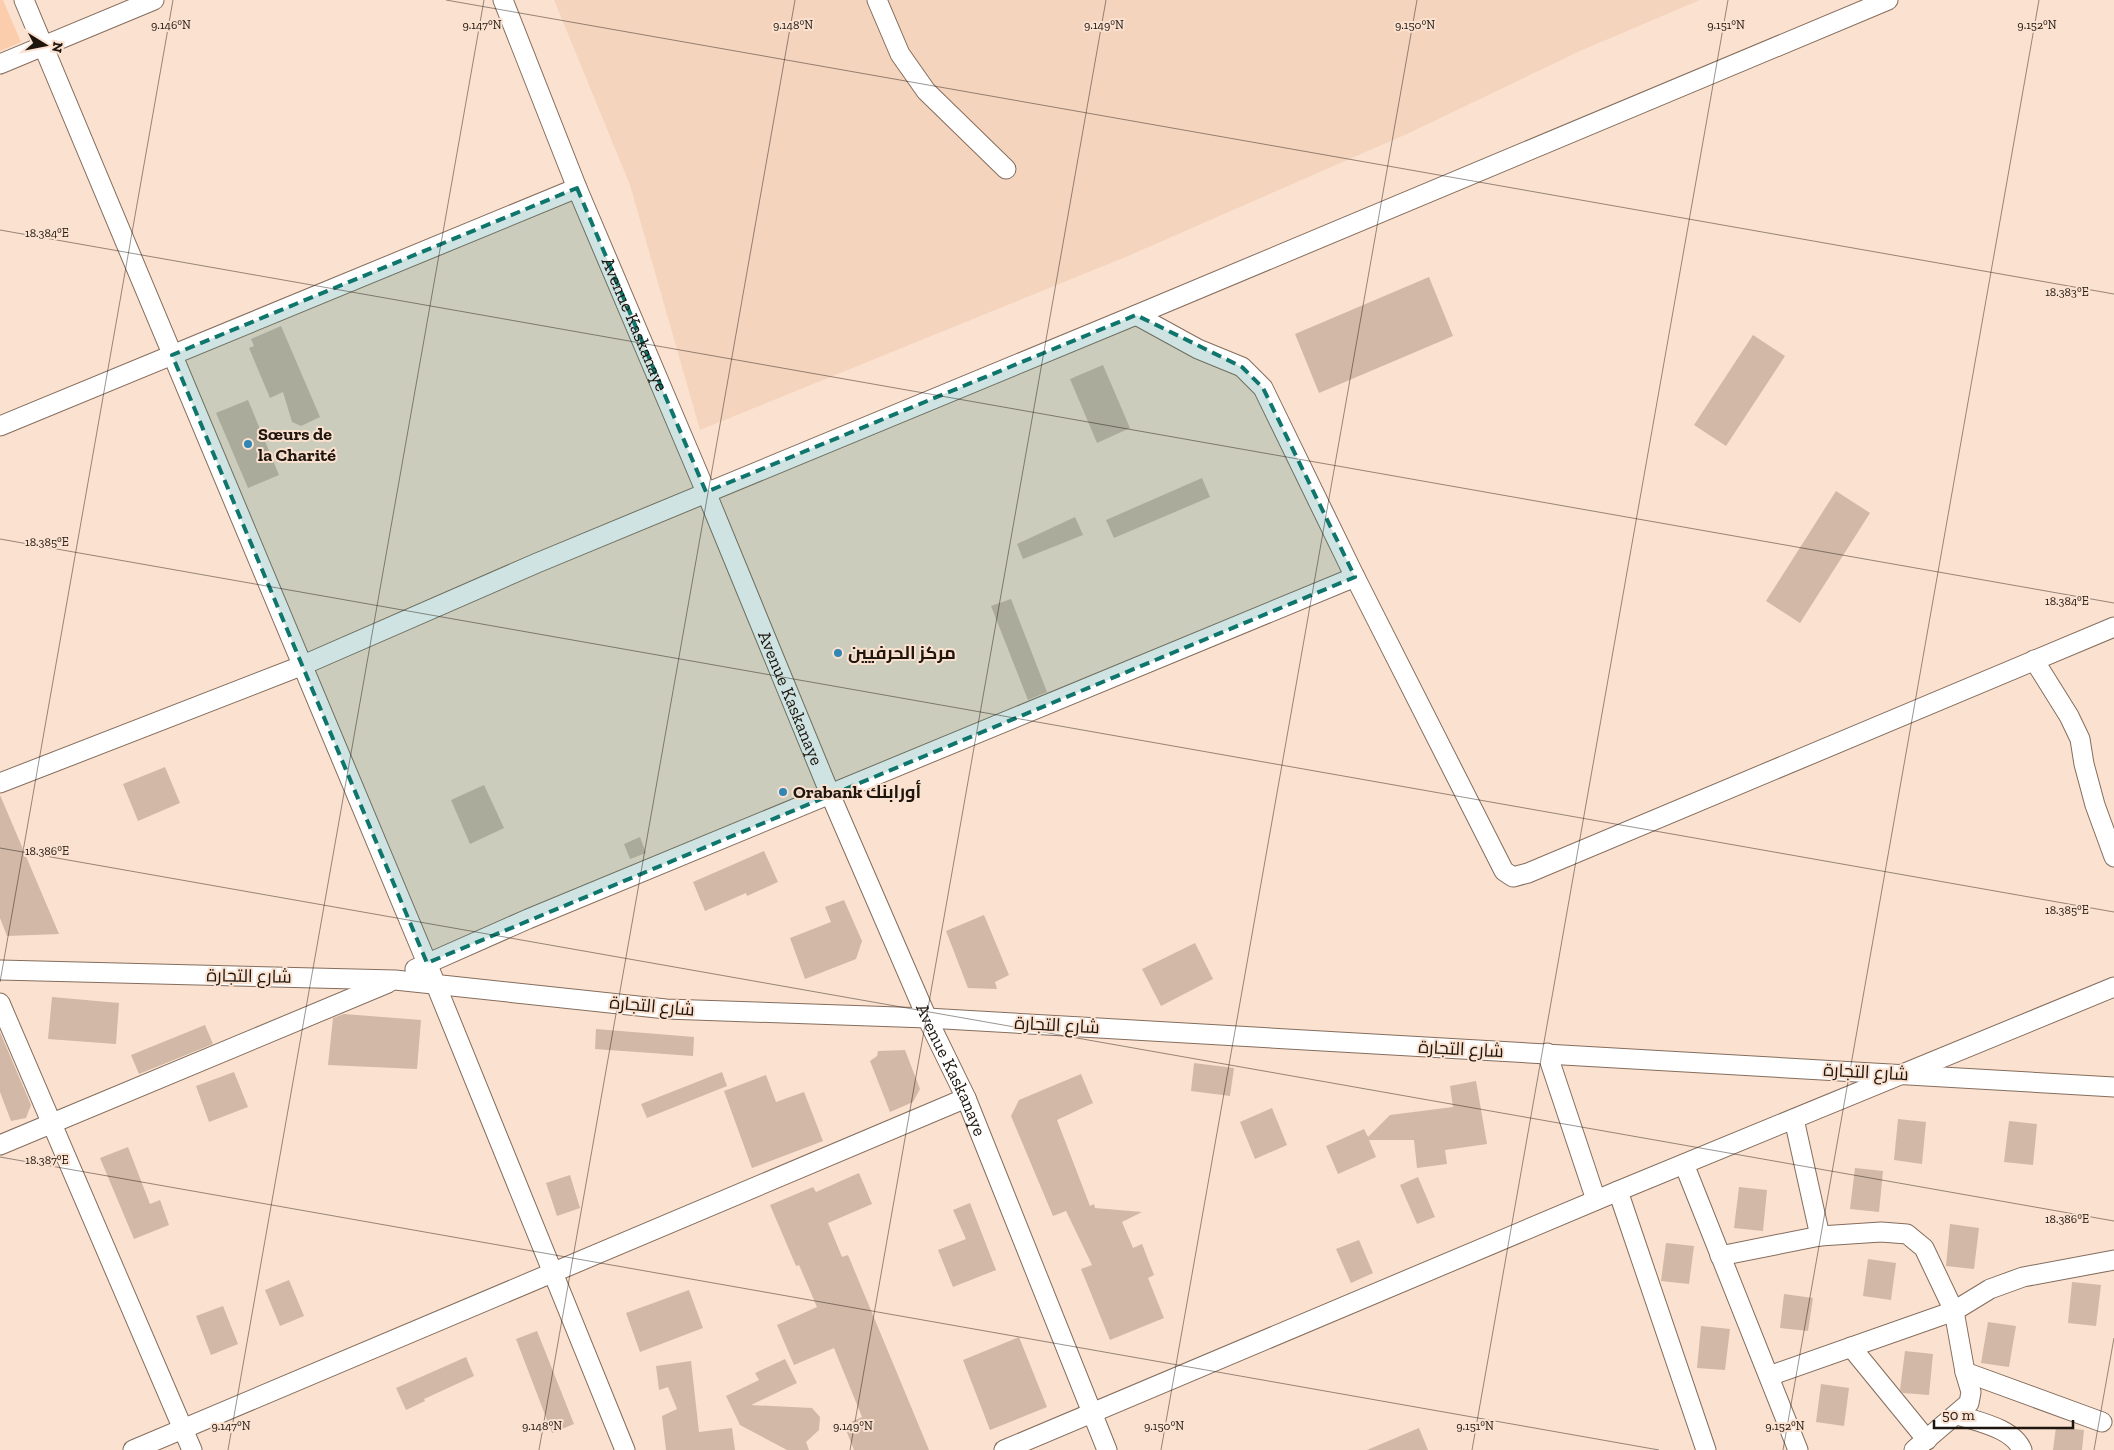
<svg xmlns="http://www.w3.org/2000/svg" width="2114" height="1450" font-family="'Zilla Slab',Cairo,serif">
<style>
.built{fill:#f5d4be}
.green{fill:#fccdad}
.building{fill:#d2b8a7}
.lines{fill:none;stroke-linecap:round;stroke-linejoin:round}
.minor-casing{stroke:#846d5d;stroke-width:21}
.minor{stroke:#fff;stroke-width:19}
.marked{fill:#0f766e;fill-opacity:0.2;stroke:#0f766e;stroke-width:4;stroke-dasharray:10 6;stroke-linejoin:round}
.ticks{fill:none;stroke:#1d150e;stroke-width:1;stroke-opacity:0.45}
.poi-dot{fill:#3087b5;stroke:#fbe1cf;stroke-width:2}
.labels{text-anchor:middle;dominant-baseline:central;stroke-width:4;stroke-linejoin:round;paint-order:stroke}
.street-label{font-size:18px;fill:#1d150e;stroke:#fbe1cf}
.poi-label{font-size:18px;font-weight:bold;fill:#1d150e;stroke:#fbe1cf;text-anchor:start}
.ticks-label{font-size:12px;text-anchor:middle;fill:#1d150e;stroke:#fbe1cf;stroke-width:4;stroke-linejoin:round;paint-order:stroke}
</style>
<rect width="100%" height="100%" fill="#fbe1cf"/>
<path class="built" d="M554 0H1700L1580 51 1409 133 1128 256 700 430 630 185Z"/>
<path class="green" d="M0 0H3L21 42 0 51Z"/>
<path class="building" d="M1429 277 1453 336 1319 393 1295 334Z
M281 326 320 417 301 426 292 422 283 392 270 398 249 348 254 346 251 339Z
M1753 335 1785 356 1726 446 1694 425Z
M1103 365 1130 428 1097 443 1070 379Z
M248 400 279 475 248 488 216 413Z
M1202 478 1210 497 1114 538 1106 520Z
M1836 491 1870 513 1800 623 1766 601Z
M1075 517 1083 535 1023 559 1017 544Z
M1011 599 1047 692 1028 700 991 606Z
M165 767 180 803 138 821 123 784Z
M484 785 504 828 470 844 451 800Z
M0 795 59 934 7 936 0 918Z
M640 837 646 853 630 859 624 844Z
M764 851 778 882 747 896 746 893 705 911 693 882Z
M844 900 862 941 856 959 805 979 790 938 831 922 825 907Z
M984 915 1009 975 995 982 997 989 968 988 946 931Z
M1195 943 1213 979 1161 1006 1142 969Z
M52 997 119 1003 116 1044 48 1039Z
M344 1014 421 1020 417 1069 328 1065 333 1018Z
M205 1025 213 1044 139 1074 131 1055Z
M596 1029 694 1037 693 1056 595 1049Z
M0 1032 31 1105 26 1118 11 1121 0 1092Z
M905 1050 920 1089 913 1102 890 1112 870 1061 877 1056 878 1051Z
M1194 1063 1234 1068 1230 1096 1191 1091Z
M234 1072 248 1107 209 1122 196 1086Z
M722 1072 727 1086 647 1118 641 1104Z
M1081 1074 1093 1103 1057 1120 1090 1206 1094 1204 1095 1208 1142 1212 1122 1222 1133 1248 1142 1244 1154 1275 1148 1278 1164 1318 1110 1340 1081 1269 1092 1265 1066 1211 1053 1216 1011 1116 1019 1100Z
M766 1075 776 1102 804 1092 823 1141 752 1168 724 1091Z
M1476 1081 1487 1144 1445 1150 1447 1164 1417 1168 1414 1140H1369L1376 1157 1338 1174 1326 1146 1364 1129 1368 1137 1390 1115 1453 1107 1450 1086Z
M1272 1108 1287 1145 1255 1159 1240 1122Z
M1898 1119 1926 1122 1922 1164 1894 1160Z
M2009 1121 2037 1124 2033 1165 2004 1162Z
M128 1147 150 1204 160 1200 169 1225 134 1239 100 1158Z
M1855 1168 1883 1171 1879 1212 1850 1209Z
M859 1173 872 1204 828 1223 842 1257 848 1255 929 1450H854L844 1425 862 1417 834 1348 794 1365 777 1325 817 1307 799 1265 796 1266 770 1205 813 1187 816 1192Z
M570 1175 580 1208 557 1216 546 1183Z
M1418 1177 1435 1217 1417 1224 1400 1185Z
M1739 1187 1767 1190 1763 1231 1734 1228Z
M970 1203 996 1270 953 1287 938 1250 966 1239 953 1210Z
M1950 1224 1979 1228 1974 1269 1946 1266Z
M1359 1240 1373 1273 1351 1283 1336 1249Z
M1666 1243 1694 1246 1689 1284 1661 1281Z
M1868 1259 1896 1263 1891 1300 1863 1296Z
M289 1280 304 1316 280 1326 265 1290Z
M2072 1282 2101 1285 2096 1326 2068 1323Z
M689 1290 703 1328 640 1352 626 1313Z
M1784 1294 1813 1298 1808 1331 1780 1328Z
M223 1306 238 1344 211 1355 196 1316Z
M1988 1322 2016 1326 2009 1367 1981 1363Z
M1701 1326 1730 1329 1725 1370 1697 1368Z
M537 1331 574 1424 552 1433 516 1339Z
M1019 1337 1047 1407 990 1430 963 1360Z
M1905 1351 1933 1354 1929 1395 1903 1393 1900 1390Z
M466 1357 474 1376 424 1399 425 1401 406 1410 396 1388Z
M785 1359 797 1383 751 1405 812 1408 820 1417 819 1430 806 1442 809 1450H787L740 1425 726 1396 759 1380 755 1373Z
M691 1361 699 1432 732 1428 735 1450H666L662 1416 677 1409 668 1387 659 1390 656 1366Z
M1821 1384 1849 1388 1844 1426 1816 1422Z
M2056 1427 2084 1430 2082 1450H2053Z
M1419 1428 1428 1450H1367Z"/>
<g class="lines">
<g class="minor-casing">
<g id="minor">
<path d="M24 0 427 963 625 1450"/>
<path id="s1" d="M503 0 577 188 706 492 830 794 927 1018 966 1098 1107 1450"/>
<path d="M877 0 900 54 926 91 1006 169"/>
<path d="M0 64 154 0"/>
<path d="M1136 315 1198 349 1242 367 1263 388 1355 577 1504 871 1513 877 1528 873 2114 627"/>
<path d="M0 426 577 188"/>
<path d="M2034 660 2069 716 2080 739 2084 764 2095 805 2114 857"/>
<path d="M0 783 301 666 537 563 1136 315 1888 0"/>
<path d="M415 969 528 919 1355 577"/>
<path d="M0 970 395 980 666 1009 927 1018 2114 1087"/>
<path d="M0 1003 192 1450"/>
<path d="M1547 1053 1596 1200"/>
<path d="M1794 1119 1820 1236"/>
<path d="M0 1145 388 983"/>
<path d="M1684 1164 1798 1450"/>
<path d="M1618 1191 1706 1450"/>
<path d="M1720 1256 1820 1236 1881 1232 1907 1234 1924 1248 1954 1311 1965 1372 1971 1392 1969 1403 1914 1450"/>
<path d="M1851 1347 1927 1440"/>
<path d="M1965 1372 2102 1422"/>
<path d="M1769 1376 1954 1311 1990 1289 2023 1277 2114 1260"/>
<path d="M1958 1415C1978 1422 2013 1428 2022 1450"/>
<path d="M133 1450 966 1098"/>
<path d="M1004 1450 1618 1191 2114 987"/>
</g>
</g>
<use href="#minor" class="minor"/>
</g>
<path class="marked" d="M577 188 706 492 1136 315 1242 367 1263 388 1355 577 427 963 172 355Z"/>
<path class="ticks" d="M446 0 2114 294M0 230 2114 603M0 539 2114 912M0 848 2114 1221M0 982 173 0M0 1157 1659 1450M228 1450 484 0M539 1450 795 0M850 1450 1106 0M1161 1450 1417 0M1472 1450 1728 0M1783 1450 2039 0M2094 1450 2114 1338"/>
<g class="poi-dot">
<circle cx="248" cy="444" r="5"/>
<circle cx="838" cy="653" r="5"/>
<circle cx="783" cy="792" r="5"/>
</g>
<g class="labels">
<g class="street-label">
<text stroke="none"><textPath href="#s1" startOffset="350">Avenue Kaskanaye</textPath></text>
<text stroke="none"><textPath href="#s1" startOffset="755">Avenue Kaskanaye</textPath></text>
<text transform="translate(249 976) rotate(1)">شارع التجارة</text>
<text transform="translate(652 1006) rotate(5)">شارع التجارة</text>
<text transform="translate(1057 1025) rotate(3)">شارع التجارة</text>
<text transform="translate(1461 1049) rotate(3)">شارع التجارة</text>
<text stroke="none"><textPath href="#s1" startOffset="1160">Avenue Kaskanaye</textPath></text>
<text transform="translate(1866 1072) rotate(3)">شارع التجارة</text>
</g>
<g class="poi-label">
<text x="258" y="434">Sœurs de<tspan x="258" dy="21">la Charité</tspan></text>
<text x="848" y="653">مركز الحرفيين</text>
<text x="793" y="792">Orabank أورابنك</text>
</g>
</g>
<g class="ticks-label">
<text x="171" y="29">9.146°N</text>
<text x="482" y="29">9.147°N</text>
<text x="793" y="29">9.148°N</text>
<text x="1104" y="29">9.149°N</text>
<text x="1415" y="29">9.150°N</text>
<text x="1726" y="29">9.151°N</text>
<text x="2037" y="29">9.152°N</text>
<text x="47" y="237">18.384°E</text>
<text x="2067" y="296">18.383°E</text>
<text x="47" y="546">18.385°E</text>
<text x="2067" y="605">18.384°E</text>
<text x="47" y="855">18.386°E</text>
<text x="2067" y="914">18.385°E</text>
<text x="47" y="1164">18.387°E</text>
<text x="2067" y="1223">18.386°E</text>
<text x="231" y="1430">9.147°N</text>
<text x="542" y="1430">9.148°N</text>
<text x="853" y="1430">9.149°N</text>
<text x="1164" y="1430">9.150°N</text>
<text x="1475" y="1430">9.151°N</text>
<text x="1785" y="1430">9.152°N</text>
</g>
<g transform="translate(45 45) rotate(100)" stroke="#fbe1cf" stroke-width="4" paint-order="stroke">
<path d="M0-4L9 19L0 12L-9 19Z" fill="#1d150e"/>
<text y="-8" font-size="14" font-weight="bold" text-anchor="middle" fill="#1d150e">N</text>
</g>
<path d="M1934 1420v8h139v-8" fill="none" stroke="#1d150e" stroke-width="2.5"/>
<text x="1942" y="1420" font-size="15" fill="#1d150e" stroke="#fbe1cf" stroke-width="4" paint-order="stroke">50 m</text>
</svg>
